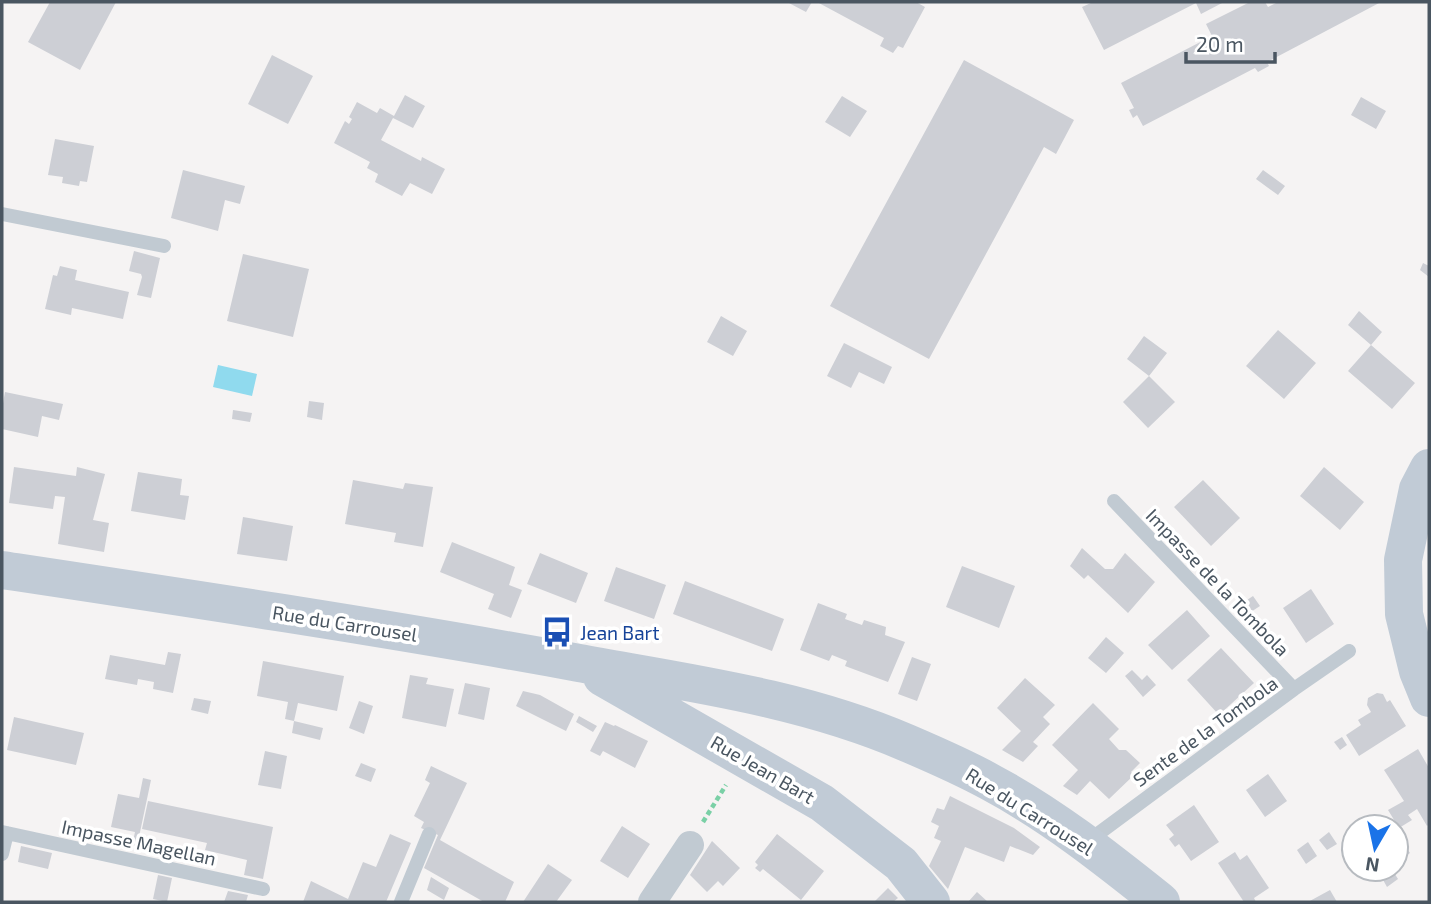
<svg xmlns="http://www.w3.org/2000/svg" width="1431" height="904" font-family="'Exo 2',sans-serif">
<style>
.water{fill:#90daee}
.building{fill:#cdcfd5}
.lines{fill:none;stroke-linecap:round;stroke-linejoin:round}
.path{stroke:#7ad0a6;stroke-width:4.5;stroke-dasharray:5 3.5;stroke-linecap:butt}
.lane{stroke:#c1cad2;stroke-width:14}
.street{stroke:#c1cad2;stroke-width:28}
.secondary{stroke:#c1cbd6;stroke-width:38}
.labels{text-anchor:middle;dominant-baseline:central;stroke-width:7;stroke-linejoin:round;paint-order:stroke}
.street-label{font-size:19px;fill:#4a5661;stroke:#fff}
.transit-label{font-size:19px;fill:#164399;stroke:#fff;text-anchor:start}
</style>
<rect width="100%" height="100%" fill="#f5f3f3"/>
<path class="water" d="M218 365 257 374 252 396 213 387Z"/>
<path class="building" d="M50 2H116L80 70 28 42Z
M787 2H812L806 12Z
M817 2H916L925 7 903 48 898 46 893 53 880 46 884 38Z
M1093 2H1224L1201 14 1196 3 1104 50 1082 7Z
M1250 2H1265L1268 7 1278 2H1381L1267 62 1269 66 1258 72 1255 68 1143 126 1137 115 1133 118 1129 110 1134 108 1121 83 1212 36 1206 24Z
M272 55 313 76 288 124 248 104Z
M964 60 1074 120 1056 154 1044 147 929 359 830 306Z
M405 95 425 106 413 128 393 118 381 140 421 161 422 157 445 169 432 194 410 183 402 196 375 182 378 174 367 168 370 162 334 143 345 121 349 124 352 119 349 117 357 102 377 113 380 108 394 116Z
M842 96 867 111 850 137 825 122Z
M1361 97 1386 111 1376 129 1351 115Z
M55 139 94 146 87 182 80 181 79 186 62 183 63 177 48 175Z
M183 170 245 186 240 204 225 200 218 231 171 218Z
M1263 170 1285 186 1278 195 1256 179Z
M134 251 160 258 151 298 137 295 142 277 141 274 129 271Z
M243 254 309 269 293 337 227 321Z
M1423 263 1429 266V277L1420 270Z
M60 266 77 270 75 280 129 292 123 319 72 308 71 315 45 309 53 275 57 276Z
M1359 311 1382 332 1371 345 1415 383 1392 409 1348 371 1371 345 1348 325Z
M721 316 747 331 733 356 707 342Z
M1278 330 1316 363 1284 399 1246 366Z
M1144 336 1167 353 1149 376 1127 359Z
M844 343 892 367 884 384 859 372 851 388 827 376Z
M1149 376 1175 402 1148 428 1123 402Z
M5 392 63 404 59 420 42 416 38 437 2 429V409Z
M309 401 324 403 322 420 307 417Z
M233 410 252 413 250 422 232 419Z
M14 467 76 476 77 467 105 474 93 520 109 523 104 552 58 544 65 497 55 496 53 509 9 503Z
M1324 467 1364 502 1340 530 1300 496Z
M138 472 182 479 180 495 189 496 185 520 131 511Z
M353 480 403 489 405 483 433 487 423 547 394 542 396 533 345 524Z
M1203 480 1240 518 1211 546 1174 507Z
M243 517 293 526 287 561 237 554Z
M452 542 515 567 509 585 522 590 511 618 488 609 494 594 440 572Z
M1082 548 1105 569H1113L1125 553 1155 582 1128 613 1088 575 1084 579 1070 566Z
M540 553 588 573 576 603 527 584Z
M962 566 1015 586 999 628 946 607Z
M616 567 666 585 654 619 604 601Z
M685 581 784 619 772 651 673 614Z
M1311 589 1334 624 1306 643 1283 608Z
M1253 596 1260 606 1240 619 1232 610Z
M818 603 847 614 845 619 862 625 864 620 886 627 885 635 905 642 888 682 845 666 847 661 832 655 829 661 800 650Z
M1187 610 1210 636 1172 670 1148 645Z
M1106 637 1124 653 1106 673 1088 658Z
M1221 648 1254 683 1219 715 1187 680Z
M168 652 181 654 173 693 153 689 154 682 138 679 137 685 105 679 110 655 165 665Z
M912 657 931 664 917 701 898 694Z
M263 661 344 676 337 711 298 703 294 721 285 719 288 702 257 696Z
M1132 670 1142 680 1147 675 1156 685 1143 697 1125 676Z
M410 675 428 678 426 684 454 689 446 727 402 718Z
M1025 678 1055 705 1043 717 1050 724 1033 742 1038 746 1023 762 1002 750 1021 731 997 708Z
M465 683 490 688 484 720 458 714Z
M523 691 540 695 574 714 566 731 516 706Z
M1377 693 1383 694 1387 702 1390 700 1406 726 1359 756 1346 735 1361 725 1358 720 1371 712 1367 705 1368 698Z
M194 698 211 701 208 714 191 710Z
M359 701 373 706 364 734 349 728Z
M1093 703 1119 729 1109 739 1119 750H1126L1140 763 1131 772 1134 775 1109 799 1090 781 1077 795 1063 786 1078 770 1052 745Z
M579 716 597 726 593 732 576 722Z
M14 717 84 733 76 765 7 750Z
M294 721 323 728 320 740 292 733Z
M605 722 614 726 615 725 648 741 635 768 603 751 600 756 590 751Z
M1342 737 1347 745 1340 750 1334 742Z
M1418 749 1429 768V824L1427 826 1417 809 1408 815 1412 820 1399 828 1388 810 1404 801 1384 770Z
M265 751 287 756 281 789 258 785Z
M361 763 376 769 371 782 355 776Z
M431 766 467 783 440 840 514 882 505 902H484L424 868 438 835 421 828 424 822 414 816 430 783 425 780Z
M1268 774 1287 801 1265 817 1246 790Z
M143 778 151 780 136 851 131 850 135 832 111 827 118 794 139 798Z
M950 796 1014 828 1040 847 1033 855 1010 846 1004 862 965 847 948 889 929 866 941 841 934 838 939 826 931 822 937 808 944 810Z
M148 801 273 827 263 879 244 875 247 860 205 850 207 843 142 829Z
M1194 805 1219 842 1191 861 1179 844 1175 847 1169 839 1174 835 1166 825Z
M622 826 650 844 628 878 600 861Z
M1329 832 1337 844 1327 850 1319 840Z
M390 834 411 843 386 902H303L311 881 348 899 363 862 376 867Z
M777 834 824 871 801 900 763 869 760 872 755 868 758 865 755 862Z
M712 841 740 868 723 886 718 881 707 892 690 875Z
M1308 842 1317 856 1306 864 1297 850Z
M1402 842 1410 853 1396 862V846Z
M21 846 52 853 48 869 18 862Z
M1235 852 1240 860 1247 855 1269 888 1254 898 1256 902H1244L1218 863Z
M548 864 572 880 556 902H523Z
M1393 871 1398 879 1387 887 1382 878Z
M158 875 172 878 167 902 153 899Z
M431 877 449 888 444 900 427 890Z
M888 888 898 898 893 902H874Z
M1330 890 1337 902H1308Z
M228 891 248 895 246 902H224Z
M977 892 988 902H968Z"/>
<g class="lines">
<path class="path" d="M703 822 726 785"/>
<path class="lane" d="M2 214 164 246
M1114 501 1294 689
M2 832 263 889
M1087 842 1294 689 1349 651
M2 854 7 833
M401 902 429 834"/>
<path class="street" d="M652 902 690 845"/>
<path class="secondary" d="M1429 468 1418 489 1403 560 1404 614 1418 671 1429 698
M2 570C194 599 387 628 579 663 689 683 803 698 907 743 935 755 963 767 990 782 1052 815 1107 859 1161 902
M602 677 822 803 901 864 931 902"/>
</g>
<defs>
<g id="bus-bare" transform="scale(2.415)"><path d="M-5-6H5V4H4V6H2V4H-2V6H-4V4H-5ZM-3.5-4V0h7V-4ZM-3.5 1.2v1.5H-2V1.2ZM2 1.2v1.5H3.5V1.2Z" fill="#1a4fb4" stroke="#fff" stroke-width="2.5" paint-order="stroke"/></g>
</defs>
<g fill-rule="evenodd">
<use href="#bus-bare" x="557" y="632"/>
</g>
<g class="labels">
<g class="street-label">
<text transform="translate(1218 582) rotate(46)">Impasse de la Tombola</text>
<text transform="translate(345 623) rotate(9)">Rue du Carrousel</text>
<text transform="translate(1205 731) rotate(-36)">Sente de la Tombola</text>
<text transform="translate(763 769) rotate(30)">Rue Jean Bart</text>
<text transform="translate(1030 811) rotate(32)">Rue du Carrousel</text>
<text transform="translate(139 842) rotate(12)">Impasse Magellan</text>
</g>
<g class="transit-label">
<text x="580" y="632">Jean Bart</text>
</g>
</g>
<rect width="1431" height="904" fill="none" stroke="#4a5661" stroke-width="7"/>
<g transform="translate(1375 848) rotate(189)"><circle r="33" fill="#ffffff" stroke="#b7bbc0" stroke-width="2"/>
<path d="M0-5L12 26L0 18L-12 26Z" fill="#1a73e8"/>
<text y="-10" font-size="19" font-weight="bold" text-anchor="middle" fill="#4a5661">N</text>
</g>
<path d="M1186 52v10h89v-10" fill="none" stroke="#4a5661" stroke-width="3.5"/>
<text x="1196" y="52" font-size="21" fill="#4a5661" stroke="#ffffff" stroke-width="5" paint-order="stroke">20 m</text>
</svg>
